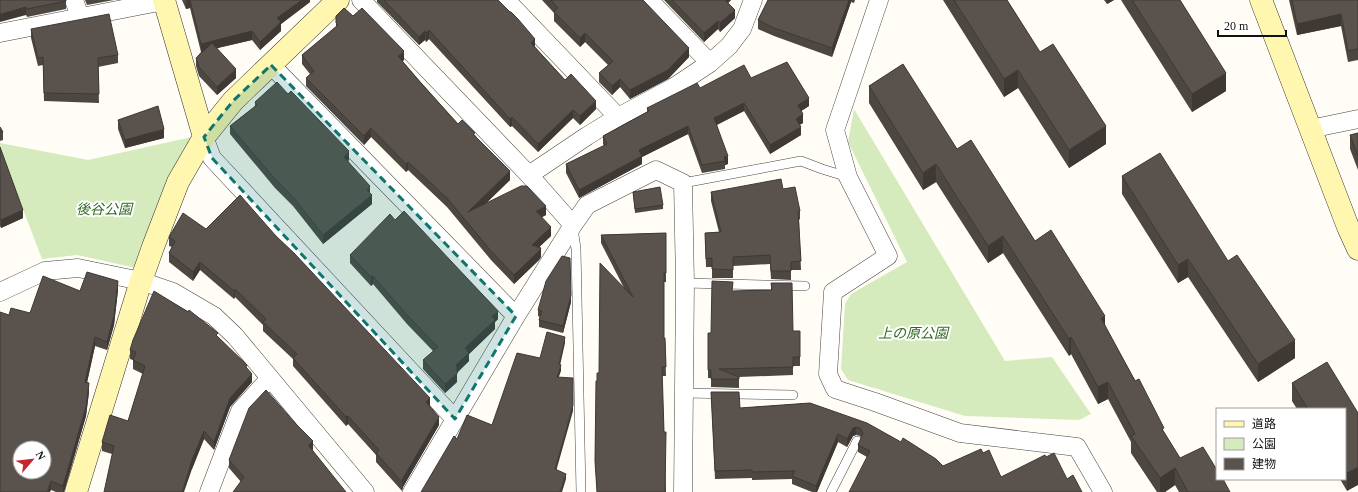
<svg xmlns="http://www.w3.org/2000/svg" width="1358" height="492" font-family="'Times New Roman','Noto Sans JP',serif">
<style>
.green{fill:#d5ebbd}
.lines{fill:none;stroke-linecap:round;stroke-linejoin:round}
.lane-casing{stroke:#444;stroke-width:10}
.street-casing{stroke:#444;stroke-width:19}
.secondary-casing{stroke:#333;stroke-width:23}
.lane{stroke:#fff;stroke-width:9}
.street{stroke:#fff;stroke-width:18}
.secondary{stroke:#fff6b0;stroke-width:22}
.wall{fill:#4d4742}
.shaded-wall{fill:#3f3936}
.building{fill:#5a524d;stroke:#3f3936;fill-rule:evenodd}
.marked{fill:#0f766e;fill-opacity:0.2;stroke:#0f766e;stroke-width:3;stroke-dasharray:8 5;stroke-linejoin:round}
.labels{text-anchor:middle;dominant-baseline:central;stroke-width:4;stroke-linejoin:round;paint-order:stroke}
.park-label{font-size:14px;font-style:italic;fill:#2f6b1f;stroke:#fff}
</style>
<rect width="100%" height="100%" fill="#fffdf5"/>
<path class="green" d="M854 109 1005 361 1052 357 1091 414 1079 420 965 416 848 380 841 369 845 304 851 294 907 262 848 142Z
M192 137 136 268 77 255 42 259 0 149V143L88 160Z"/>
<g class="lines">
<g class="lane-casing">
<path id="lane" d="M683 183 801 161 822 169 848 177
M573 228 576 249 581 492
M685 283 805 286
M684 393 793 395
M831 492 857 441"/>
</g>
<g class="street-casing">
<path id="street" d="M74 0 80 17
M361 0 529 175 573 225 516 316 412 492
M506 0 618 117
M649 0 710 63
M879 0 835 130 848 177 888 256 833 292 828 374 835 389 875 402 960 433 1077 447 1103 492
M0 33 164 1
M271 65 516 316
M1310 129 1358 119
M204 137 212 158 455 419
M529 175 587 136 618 117 674 87 710 63 729 46 742 29 753 0
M573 225 587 205 656 170 683 183 685 283 683 492
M0 292 45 271 78 268 141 281 173 292 214 316 235 336 365 492
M209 492 240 411 270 378"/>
</g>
<g class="secondary-casing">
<path id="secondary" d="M164 0 204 137
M1261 0 1348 227 1358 249
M76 492 141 281 153 247 178 182 204 137 233 101 338 0"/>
</g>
<use href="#lane" class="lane"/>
<use href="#street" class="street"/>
<use href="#secondary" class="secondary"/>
</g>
<path class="wall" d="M0 0H66V9L27 17 26 15Z
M85 0H114L87 5Z
M182 0H310V2L281 24V31L260 50 252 40 217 48 236 78 217 95 199 76 196 66V58L201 52 190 8 186 9Z
M377 0H498L535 47 565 80 596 109 580 125 573 118 538 152 512 126 510 127 429 39 426 42 425 40 419 45 377 2Z
M542 0H643L689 57 668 79 630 99 620 87 612 95 599 82V73L608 65 585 42 580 47 554 21V13Z
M664 0H731L728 3 735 18 720 32 718 29 704 42Z
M768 0H855L854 3 851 2 832 57 774 36 758 29V20Z
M943 0H1007L1040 52 1106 144 1069 168 1018 88 1004 97Z
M1104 0H1114L1107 4Z
M1121 0H1180L1226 91 1192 112Z
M1289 0H1358V61V60L1348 62 1341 26 1297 35Z
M336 16H353L404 60 402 61 458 124 475 135 510 180 485 204 546 215 542 217 551 236 539 247 541 257 539 260 514 284 491 260 447 207 408 170 406 172 371 137 364 145 306 86V78L310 74 302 64V55L336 27Z
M31 29 118 55V63L98 67 99 103 44 101 43 65 38 66 31 38Z
M751 78 809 106 801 111 803 123 799 125 801 135 770 154 744 111 717 125 728 164 725 165V169L702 173 688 134 642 157V164L579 198 566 173V164L604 146 603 144V136L647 112V108L700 88Z
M869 86 957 149 1035 241 1105 326 1164 432 1180 458 1230 492H1179L1175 485 1165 492H1157L1131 453V442L1108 399 1098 404 1071 354 1069 356 1003 253 988 263 936 182 923 190 869 103Z
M255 102 349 160 348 161 370 193 372 204 323 244 293 206 275 188 230 134V126L255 106Z
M118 120 164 138 125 148 118 129Z
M0 127 3 132V140L0 141Z
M1358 133V170L1350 149V135Z
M0 147 23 218 1 228 0 226Z
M1122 176 1228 261 1295 358 1258 382 1188 277 1178 283 1122 194Z
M783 189 800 211V219L799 220 801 270H791V280L771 279 770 264 733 266V278H712V267H706L705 233 719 232 711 201V192Z
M633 192 663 205V209L635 213Z
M395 220 498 319 495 322V329L469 354V361L457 372V382L445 393 423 369V360L433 351 407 324 373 284 371 286 350 263V255Z
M206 229 276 236 430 406 439 425 403 487 402 491 376 462V455L348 424 346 426 293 366V359L263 331V325L235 297 234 299 200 270 193 281 169 262V253L172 247 169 246V237Z
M666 233V282H664V338H665L666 376H662L666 492H597L595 461 597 381 624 288 601 243V235Z
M771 283 793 331 800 357V366H793V375L739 377V388L711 387V378H708V333H711L733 291 771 290Z
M118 290 114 325 107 350 95 346 87 383 89 392 86 416 64 492H56L51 490 9 315 30 313 80 291Z
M571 302 563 333 539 327V320L540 317 538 316V310Z
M218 337 247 368 252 382 230 407 214 450 204 439 192 469 112 454 102 451V442L128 421 143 374 133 369V360L130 359V350Z
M1292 383 1358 413 1347 491 1340 479H1345V409H1297L1292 401Z
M711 392 740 408 810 403 943 466 983 453 1001 477 1046 457 1067 479 1082 492 867 457 858 452V445L861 438 860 436 856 435 853 436 847 447 838 442 817 492H812L792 484V479L752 480V478L715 479Z
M312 450 241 482 229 468V460Z"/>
<path class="shaded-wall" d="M187 0H190V8L186 9V1Z
M302 0H310V2L281 24V31L260 50V42L277 18Z
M724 0H731L724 7Z
M849 0H851V2L832 57V48Z
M1107 0H1114L1107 4Z
M26 7V15L0 22V14Z
M735 10V18L720 32V23Z
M1341 14V26L1297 35V24Z
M718 21V29L704 42V33Z
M429 30V39L426 42V33Z
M252 31V40L201 52V44Z
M425 31V40L419 45V37Z
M585 33V42L580 47V38Z
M535 39V48L531 43Z
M689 48V57L668 79 630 99V90Z
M404 51V60L398 65V56Z
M236 69V78L217 95V87Z
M1018 70V88L1004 97V79Z
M1226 73V91L1192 112V94Z
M620 79V87L612 95V86Z
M809 98V106L798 113V105Z
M596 101V109L580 125V116Z
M744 103V111L714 126V118Z
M573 110V118L538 152V144Z
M803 114V123L796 127V119Z
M512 117V126L510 127V119Z
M688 126V134L642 157V164L579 198V190L639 150Z
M1106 126V144L1069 168V150Z
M801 127V135L770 154V145Z
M371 128V137L364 145V136Z
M164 129V138L125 148V140Z
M349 151V160L344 165V157Z
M728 156V164L725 165V161L724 157Z
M408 162V170L406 172V164Z
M936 164V182L923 190V173Z
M510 171V180L468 221V212Z
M370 186V195L367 190Z
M372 195V204L323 244V235Z
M546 206V215L536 220V211Z
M23 210V218L1 228V220Z
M551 227V236L532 254V245Z
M1003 236V253L988 263V246Z
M541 248V257L539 260 514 284V275Z
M1188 259V277L1178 283V265Z
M200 262V270L193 281V272Z
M373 276V284L371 286V277Z
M118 281V290L114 325 107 350V342Z
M235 289V297L234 299V291Z
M571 295V302L563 333V326Z
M498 311V319L495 322V329L469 354V361L456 374V365L465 348 492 316Z
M1105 316V333L1101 318Z
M95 337V346L85 391V382Z
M565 337V343L559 370V364Z
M1071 337V354L1069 356V339Z
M1295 340V358L1258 382V364Z
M561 365V371L557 382V377Z
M252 374V382L230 407 214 450V442L230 398Z
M457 374V382L445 393V384Z
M1108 382V399L1098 404V387Z
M89 383V392L86 416 64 492H63V486Z
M430 398V407L426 402Z
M573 405V411L555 475V469Z
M348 416V424L346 426V417Z
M439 417V425L403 487 402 491V482L403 478Z
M856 427V435L853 436 847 447V439L853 428Z
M204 431V439L192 469 184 492H182L192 460Z
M838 434V442L817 492H816V486Z
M313 441V450L309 453V445Z
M1358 467V485L1347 491V473Z
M1175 468V485L1165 492H1160V478Z
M566 474V479L562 492H560Z
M51 481V490L50 492H47Z"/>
<path class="building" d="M0 0H66V1L27 9 26 7 0 14Z
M190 0H302L277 18 281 22 260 42 252 31 201 44Z
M384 0H498L510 12H511L518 19 535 39 531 43 565 80 571 74 596 101 580 116 573 110 538 144 512 117 510 119 429 30 426 33 425 31 419 37Z
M551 0H643L689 48 668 70 630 90 620 79 612 86 599 73 613 61 585 33 580 38 554 12 558 8Z
M672 0H725L735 10 720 23 718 21 704 33Z
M768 0H849L832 48 774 28 758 20Z
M954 0H1007L1040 52 1053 44 1106 126 1069 150 1018 70 1004 79Z
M1132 0H1180L1226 73 1192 94Z
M1292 0H1358V50V49L1348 51 1341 14 1297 24Z
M344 8 353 16 362 8 404 51 398 56 420 82 458 124 462 120 475 133 473 134 510 171 468 212 521 186H527L546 206 536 211 551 227 532 245 541 248 539 251 514 275 491 251 447 198 408 162 406 164 371 128 364 136 306 78 314 71 302 55 338 25 336 23V16Z
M109 14 118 55 98 58 99 94 44 93 43 57 38 58 31 29Z
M212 43 236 69 217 87 199 67 196 58Z
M787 62 809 98 798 105 803 114 796 119 801 127 770 145 744 103 714 118 728 156 724 157 725 161 702 165 688 126 639 150 642 156 579 190 566 164 607 144 603 136 649 111 647 108 697 83 700 88 744 65 751 78Z
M903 64 957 149 971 140 1035 241 1051 230 1105 316 1101 318 1135 381 1139 379 1164 428 1162 429 1180 458 1203 447 1217 470V479H1223L1230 492H1188L1175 468 1160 478 1131 436 1135 434 1108 382 1098 387 1071 337 1069 339 1003 236 988 246 936 164 923 173 869 86Z
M277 82 288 94 291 91 349 151 344 157 370 186 367 190 372 195 323 235 293 197 275 179 230 126 257 105 255 102Z
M158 106 164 129 125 140 118 120Z
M0 127 3 132H0Z
M1358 133V156L1350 135Z
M0 147 23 210 1 220 0 218Z
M1160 153 1228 261 1237 255 1295 340 1258 364 1188 259 1178 265 1122 176Z
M781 179 783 189 795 187 800 211H798L801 261 791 262V271H771L770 255 733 257V270L712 269V258L706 259 705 233 721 232 711 192Z
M660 187 663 205 635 209 633 192Z
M240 195 276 236 294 253 430 398 426 402 439 417 403 478 402 482 376 453 379 450 348 416 346 417 293 358 297 354 263 322 266 319 235 289 234 291 200 262 193 272 169 253 175 241 169 237 183 213 206 229Z
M404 211 498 311 492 316 495 320 465 348 469 353 456 365 457 367V374L445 384 423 360 438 347 407 315 373 276 371 277 350 255 390 214 395 220Z
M666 233V273H664V338H665L666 367H662L664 432H666L665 492H597L595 461 596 381H597V373H599L600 263 633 297 601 235Z
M562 256 570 258 571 295 563 326 539 320 542 311 538 310 546 281Z
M87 272 118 281 114 316 107 342 95 337 85 382 89 383 86 407 63 486 51 481 47 492H0V312L9 315 11 308 30 313 43 276 80 291ZM20 448H44V472H20Z
M712 281 733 282 732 291 772 290 771 283H792L793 331H800V357H793V367L719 369 739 377V379H711V370H708V333H711Z
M154 291 188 312 189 310 218 333 216 335 247 365 246 367 252 374 230 398 214 442 204 431 192 460 182 492H104L114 446 102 442 110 415 128 421 145 366 133 360 136 352 130 350 133 340Z
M547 332 565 337 559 364 561 365 557 377 573 378V405L555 469 566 474 560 492H421L454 436 457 439 467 415 492 425 517 353 540 358Z
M1327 362 1358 413V467L1347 473 1345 470V409H1308L1292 383Z
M266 390 295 423 313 441 309 445V446L346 492H233L244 477 229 460 249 408Z
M711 392H739L740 408 810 403 867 423 901 442 903 438 936 459 943 466 981 449 983 453 989 450 1001 477 1045 455 1046 457 1054 453 1067 479 1073 475 1082 492H849L870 451 858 445 863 433 860 428 856 427 853 428 847 439 838 434 816 486 792 476 795 471 752 472V470L715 471Z"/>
<path class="marked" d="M271 65 516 316 455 419 212 158 204 137 233 101Z"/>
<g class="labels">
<g class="park-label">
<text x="104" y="209">後谷公園</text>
<text x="913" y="333">上の原公園</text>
</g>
</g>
<rect x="1216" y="408" width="130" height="72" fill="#ffffff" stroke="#a0a0a0"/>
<rect x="1224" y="421" width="20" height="6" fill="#fff6b0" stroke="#a0a0a0"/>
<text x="1252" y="428" font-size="12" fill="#111111">道路</text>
<rect x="1224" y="438" width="20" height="12" fill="#d5ebbd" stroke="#a0a0a0"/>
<text x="1252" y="448" font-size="12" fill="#111111">公園</text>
<rect x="1224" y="458" width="20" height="12" fill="#5a524d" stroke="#a0a0a0"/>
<text x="1252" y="468" font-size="12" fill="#111111">建物</text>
<g transform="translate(32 460) rotate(62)"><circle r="19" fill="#ffffff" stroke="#a0a0a0"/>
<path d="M0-3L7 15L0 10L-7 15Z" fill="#c4262e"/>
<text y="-6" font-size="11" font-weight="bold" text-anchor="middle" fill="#111111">N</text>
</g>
<path d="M1218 30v6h68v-6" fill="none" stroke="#111111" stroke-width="2"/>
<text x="1224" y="30" font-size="12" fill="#111111" stroke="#ffffff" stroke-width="3" paint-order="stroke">20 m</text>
</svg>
